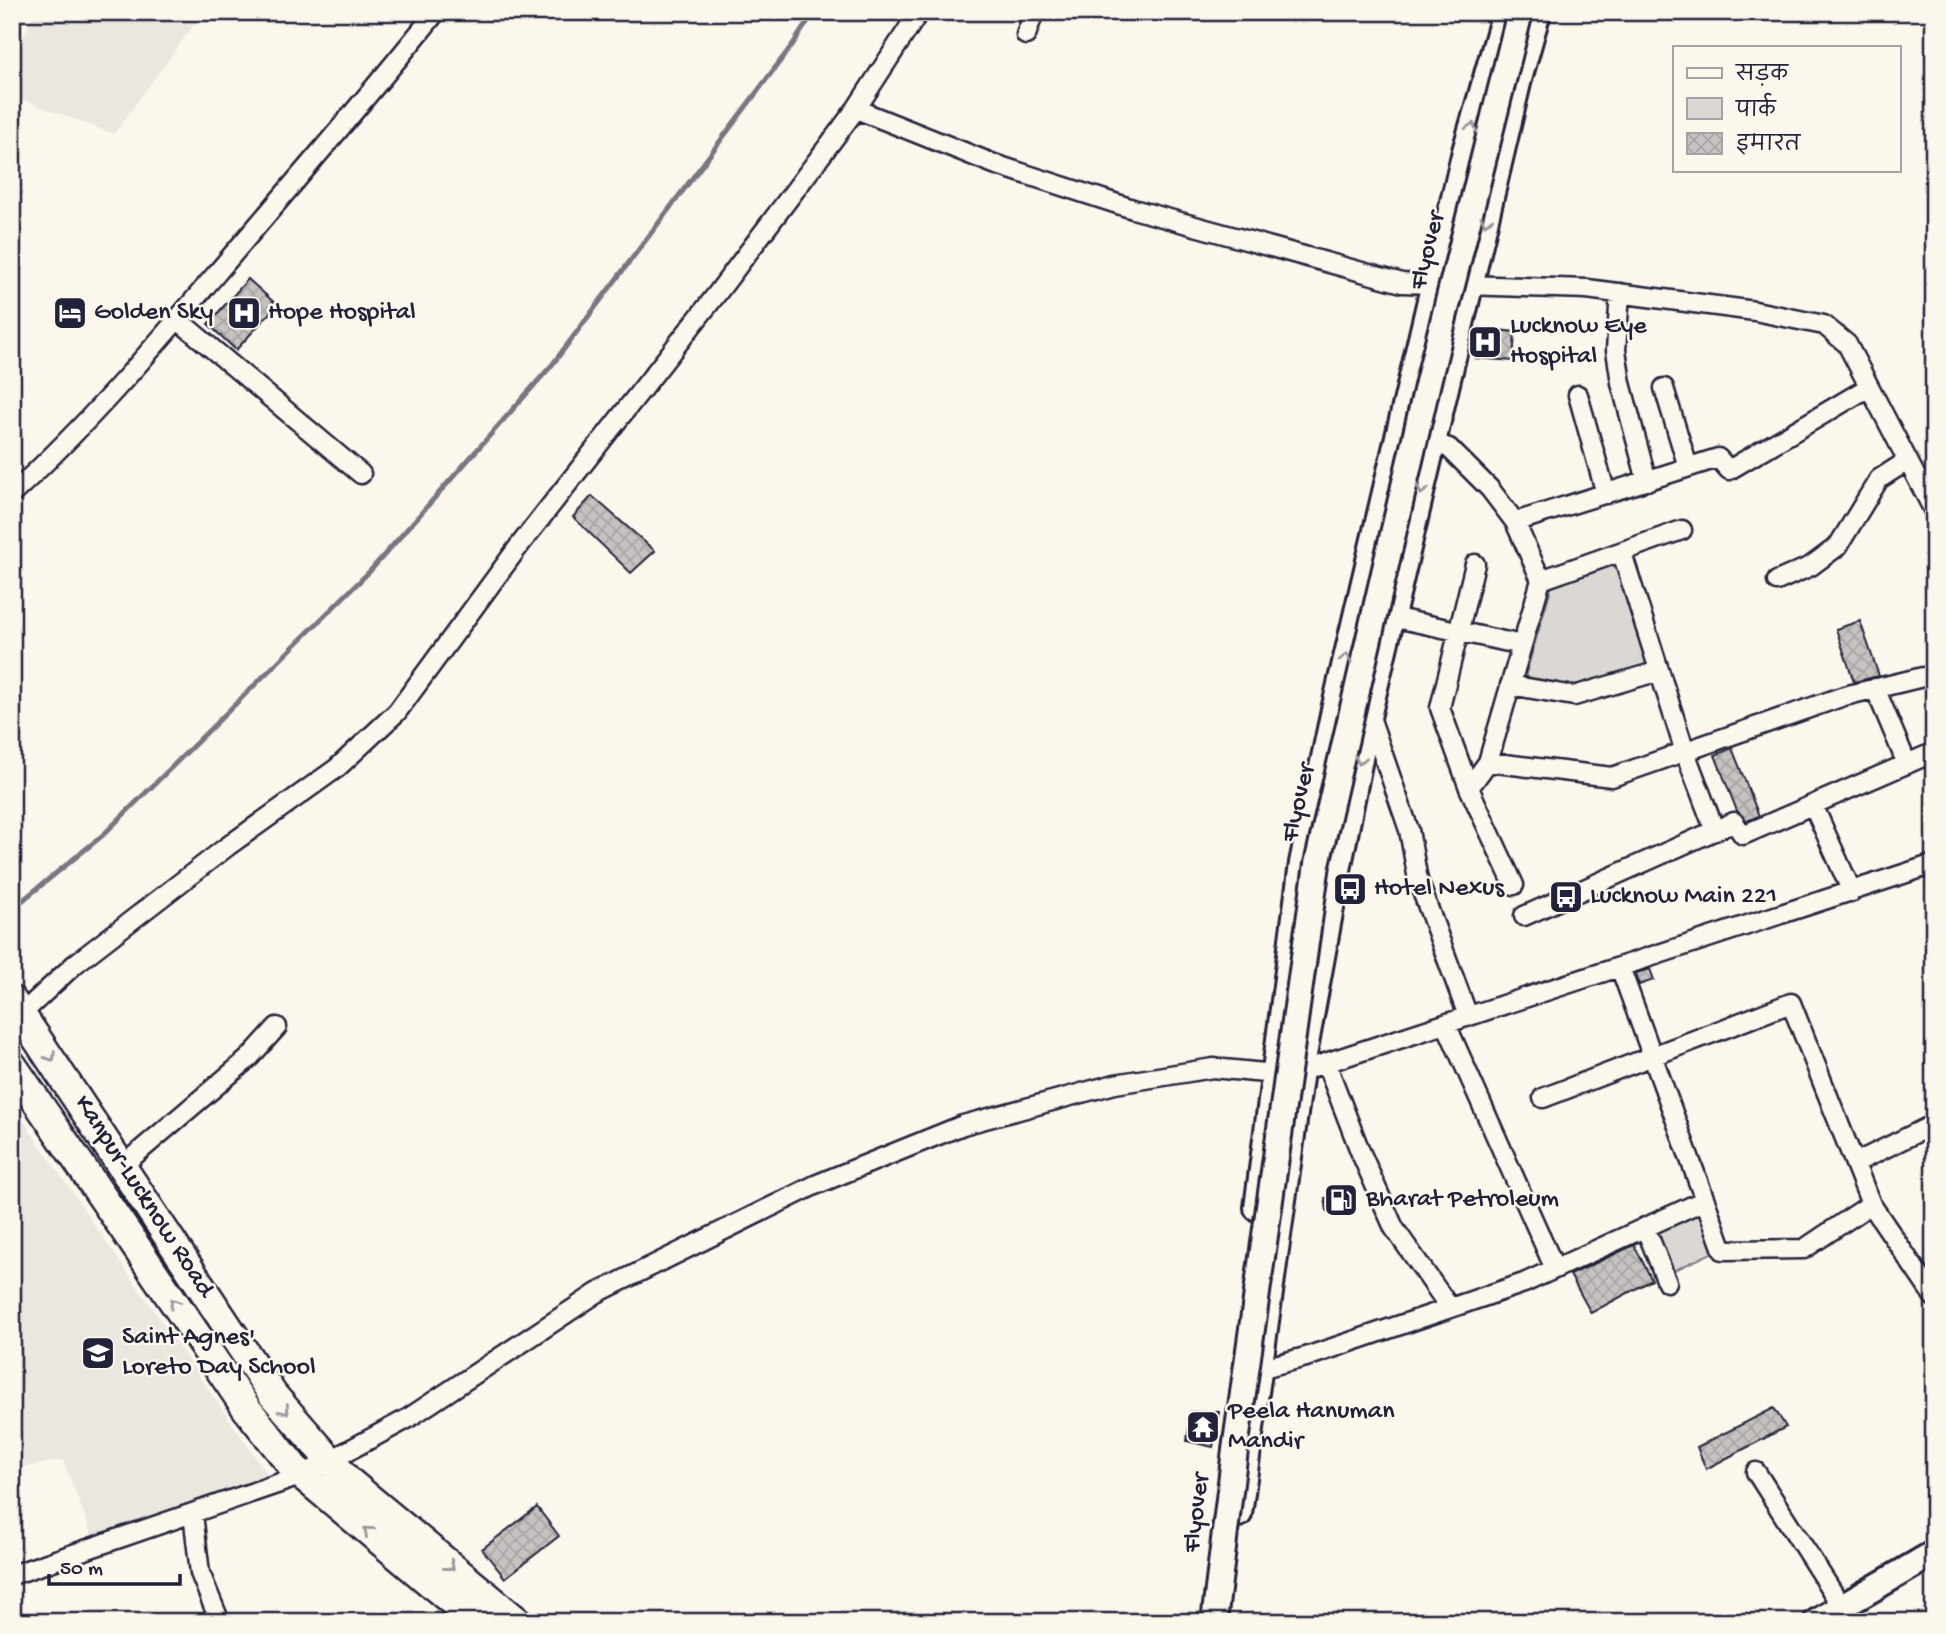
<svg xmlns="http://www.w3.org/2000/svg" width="1946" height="1634" font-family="'Gochi Hand','Playpen Sans Deva',sans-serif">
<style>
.built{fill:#ebe7df}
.park{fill:#dbd8d3;stroke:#7e7d87;stroke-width:2}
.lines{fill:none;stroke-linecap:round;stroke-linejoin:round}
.stream{stroke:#787681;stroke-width:5}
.building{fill:url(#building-cross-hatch);stroke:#22223b;stroke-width:2}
.street-casing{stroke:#22223b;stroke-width:23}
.secondary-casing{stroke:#22223b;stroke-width:30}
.primary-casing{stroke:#22223b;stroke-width:33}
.street{stroke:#fbf7ec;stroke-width:18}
.secondary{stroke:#fbf7ec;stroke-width:24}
.primary{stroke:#fbf7ec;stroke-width:28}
.secondary-bridge-casing{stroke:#22223b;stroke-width:30;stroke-linecap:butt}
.secondary-bridge{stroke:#fbf7ec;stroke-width:24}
.oneway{stroke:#99979c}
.labels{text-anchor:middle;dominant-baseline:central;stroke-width:5;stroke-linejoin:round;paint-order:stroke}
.street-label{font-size:26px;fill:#22223b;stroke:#fbf7ec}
.poi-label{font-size:26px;fill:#22223b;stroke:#fbf7ec;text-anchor:start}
</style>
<defs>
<pattern id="building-cross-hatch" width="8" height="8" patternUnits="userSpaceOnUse" patternTransform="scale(1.75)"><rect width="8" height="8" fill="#c6c2c0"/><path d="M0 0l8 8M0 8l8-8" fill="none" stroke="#aaa6a6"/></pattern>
</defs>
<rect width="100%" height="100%" fill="#fbf7ec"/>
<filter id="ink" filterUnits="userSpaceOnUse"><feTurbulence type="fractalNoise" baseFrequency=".0143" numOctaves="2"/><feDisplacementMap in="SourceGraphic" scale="14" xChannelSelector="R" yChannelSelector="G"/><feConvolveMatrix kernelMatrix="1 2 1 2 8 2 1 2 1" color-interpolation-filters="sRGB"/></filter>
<g filter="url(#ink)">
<path class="built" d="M34 12H203L114 134 12 96V66Z
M12 1104 109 1246 268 1475 93 1538 63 1460 12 1469Z"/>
<path class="park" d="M1620 562 1651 667 1572 690 1523 684 1552 585Z
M1702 1210 1720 1249 1671 1272 1654 1233Z"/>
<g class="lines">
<path class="stream" d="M12 909 103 835 370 571 552 365 793 44 814 12"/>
</g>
<path class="building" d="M248 279 277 305 236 350 208 324Z
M1479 328 1515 332 1513 361 1476 358Z
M592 496 655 551 631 573 573 517Z
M1860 621 1879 676 1854 682 1836 629Z
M1732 748 1759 816 1747 821 1737 811 1715 755Z
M1650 969 1654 980 1639 985 1636 973Z
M1351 1194 1354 1207 1327 1211 1325 1198Z
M1634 1245 1652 1280 1591 1313 1570 1275Z
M1774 1408 1786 1427 1706 1469 1697 1447Z
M1191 1412H1219L1213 1447 1187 1441Z
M537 1507 559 1536 505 1578 482 1549Z"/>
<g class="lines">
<g class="street-casing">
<path id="street" d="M1026 35 1034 12
M856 109 919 12
M1620 293 1616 350 1621 383 1647 481
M177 319 361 474
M1664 388 1688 467
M1578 395 1606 494
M1434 443 1449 448 1490 489 1515 522 1541 580
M12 494C91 422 159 341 228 260 298 178 368 97 436 12
M1515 522 1718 458 1729 470 1869 387
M1622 553 1685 752 1715 831
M1777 581 1811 566 1838 546 1879 479 1907 461
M1382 615 1522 645
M1510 685 1574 696 1659 671
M1875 688 1907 764
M1369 714 1409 830 1418 880 1468 1016
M1488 762 1612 777 1844 696 1923 677H1934
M1469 788 1440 708 1475 564
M1813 805 1852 892
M1514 885 1469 788 1488 762 1541 580 1682 530
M1524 916 1734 822 1743 835 1932 753
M1620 967 1723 1250 1804 1249 1871 1204
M14 1021 75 964 228 846 337 768 397 712 519 546 716 295 856 109 994 164 1133 209 1402 283 1587 289 1755 311 1824 325 1847 344 1934 511
M1446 1024 1555 1269
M1326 1063 1360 1151 1394 1228 1450 1308
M1543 1098 1791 1003 1871 1204 1934 1297
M1855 1163 1934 1124
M122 1166 249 1058 277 1027
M1645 1227 1667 1282
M1249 1369H1259L1306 1357 1524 1283 1705 1200
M1756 1472 1842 1607
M193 1514 200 1573 220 1622
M12 1575 303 1475 407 1419 597 1293 815 1185 963 1125 1115 1084 1213 1068 1275 1074 1301 1071 1934 864"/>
</g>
<g class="secondary-casing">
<path id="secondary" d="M1257 1208 1302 863 1334 710 1465 151 1505 12
M1239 1514 1301 1071 1337 875 1369 713 1518 83 1538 12
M1816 1622 1934 1553"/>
</g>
<g class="primary-casing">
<path id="primary" d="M12 1001 273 1395 348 1481 518 1622
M12 1065 247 1409 295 1469 477 1622"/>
</g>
<use href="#street" class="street"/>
<use href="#secondary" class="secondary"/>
<use href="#primary" class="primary"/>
<g class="secondary-bridge-casing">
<path id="secondary-bridge" d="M1214 1622 1235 1450 1317 864 1428 382 1520 12"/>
</g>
<use href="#secondary-bridge" class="secondary-bridge"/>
</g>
<defs><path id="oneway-chevron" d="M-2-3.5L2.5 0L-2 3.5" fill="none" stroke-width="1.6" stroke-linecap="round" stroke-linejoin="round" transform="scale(1.75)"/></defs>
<g class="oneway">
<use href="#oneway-chevron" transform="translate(1472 127) rotate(-74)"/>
<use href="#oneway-chevron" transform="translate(1486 221) rotate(103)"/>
<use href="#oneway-chevron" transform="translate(1422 490) rotate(104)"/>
<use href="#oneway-chevron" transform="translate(1346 658) rotate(-77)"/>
<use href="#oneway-chevron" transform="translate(1360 760) rotate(101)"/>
<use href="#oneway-chevron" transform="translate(51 1057) rotate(57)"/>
<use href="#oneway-chevron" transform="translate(174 1303) rotate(-124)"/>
<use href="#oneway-chevron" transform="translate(285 1410) rotate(49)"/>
<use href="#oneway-chevron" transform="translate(368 1531) rotate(-139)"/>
<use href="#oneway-chevron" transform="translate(450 1566) rotate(40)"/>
</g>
</g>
<defs>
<g id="hotel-square" transform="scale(1.75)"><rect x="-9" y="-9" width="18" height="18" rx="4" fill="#22223b" stroke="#fbf7ec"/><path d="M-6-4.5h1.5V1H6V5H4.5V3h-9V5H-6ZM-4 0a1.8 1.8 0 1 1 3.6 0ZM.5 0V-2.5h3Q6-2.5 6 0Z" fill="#fff"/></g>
<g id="hospital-square" transform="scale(1.75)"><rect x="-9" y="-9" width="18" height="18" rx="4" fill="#22223b" stroke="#fbf7ec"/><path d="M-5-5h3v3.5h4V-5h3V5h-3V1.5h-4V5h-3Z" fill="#fff"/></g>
<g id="bus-square" transform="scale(1.75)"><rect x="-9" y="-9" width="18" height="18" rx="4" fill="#22223b" stroke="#fbf7ec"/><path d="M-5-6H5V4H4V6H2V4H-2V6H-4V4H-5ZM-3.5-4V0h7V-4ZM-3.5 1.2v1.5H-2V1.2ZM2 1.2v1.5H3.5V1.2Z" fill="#fff"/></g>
<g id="fuel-square" transform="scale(1.75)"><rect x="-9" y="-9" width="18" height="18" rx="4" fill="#22223b" stroke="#fbf7ec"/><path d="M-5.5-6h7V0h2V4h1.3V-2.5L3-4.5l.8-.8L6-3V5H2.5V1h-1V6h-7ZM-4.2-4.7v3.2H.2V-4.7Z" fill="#fff"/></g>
<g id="school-square" transform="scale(1.75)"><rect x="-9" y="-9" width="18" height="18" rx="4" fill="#22223b" stroke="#fbf7ec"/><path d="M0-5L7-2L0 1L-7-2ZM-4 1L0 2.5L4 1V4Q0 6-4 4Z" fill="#fff"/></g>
<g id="temple-square" transform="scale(1.75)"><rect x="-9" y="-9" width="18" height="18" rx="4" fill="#22223b" stroke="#fbf7ec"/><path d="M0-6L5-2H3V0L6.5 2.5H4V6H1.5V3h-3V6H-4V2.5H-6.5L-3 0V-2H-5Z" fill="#fff"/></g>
</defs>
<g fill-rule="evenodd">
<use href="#hotel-square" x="70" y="313"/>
<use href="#hospital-square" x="244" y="313"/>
<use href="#hospital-square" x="1485" y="342"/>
<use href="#bus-square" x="1350" y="889"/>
<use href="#bus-square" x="1566" y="897"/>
<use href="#fuel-square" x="1341" y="1200"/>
<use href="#school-square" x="98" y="1353"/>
<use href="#temple-square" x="1203" y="1427"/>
</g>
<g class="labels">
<g class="street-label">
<text transform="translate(1429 251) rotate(-76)">Flyover</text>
<text transform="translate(1300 803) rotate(-77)">Flyover</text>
<text transform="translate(143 1197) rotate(57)">Kanpur-Lucknow Road</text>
<text transform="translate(1198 1513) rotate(-83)">Flyover</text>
</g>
<g class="poi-label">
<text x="94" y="313">Golden Sky</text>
<text x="268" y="313">Hope Hospital</text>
<text x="1510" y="327">Lucknow Eye<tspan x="1510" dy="30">Hospital</tspan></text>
<text x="1374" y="889">Hotel Nexus</text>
<text x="1590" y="897">Lucknow Main 221</text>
<text x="1366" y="1200">Bharat Petroleum</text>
<text x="122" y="1338">Saint Agnes'<tspan x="122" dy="30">Loreto Day School</tspan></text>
<text x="1228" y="1412">Peela Hanuman<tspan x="1228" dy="30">Mandir</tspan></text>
</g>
</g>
<rect width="1946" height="1634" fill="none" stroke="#fbf7ec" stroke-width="42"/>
<rect x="21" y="21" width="1904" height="1592" fill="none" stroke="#22223b" stroke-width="2.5" filter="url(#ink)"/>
<rect x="1673" y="46" width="228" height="126" fill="#fbf7ec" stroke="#a4a2a5" stroke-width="2"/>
<rect x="1687" y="68" width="35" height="10" fill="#fbf7ec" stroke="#a4a2a5" stroke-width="2"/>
<text x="1736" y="80" font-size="21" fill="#22223b">सड़क</text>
<rect x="1687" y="98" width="35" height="21" fill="#dbd8d3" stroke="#a4a2a5" stroke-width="2"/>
<text x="1736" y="116" font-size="21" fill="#22223b">पार्क</text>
<rect x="1687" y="133" width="35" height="21" fill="url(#building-cross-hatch)" stroke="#a4a2a5" stroke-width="2"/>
<text x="1736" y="150" font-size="21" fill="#22223b">इमारत</text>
<path d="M49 1574v10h131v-10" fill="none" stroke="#22223b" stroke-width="3.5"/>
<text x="60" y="1574" font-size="21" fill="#22223b" stroke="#fbf7ec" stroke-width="5" paint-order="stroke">50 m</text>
</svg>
